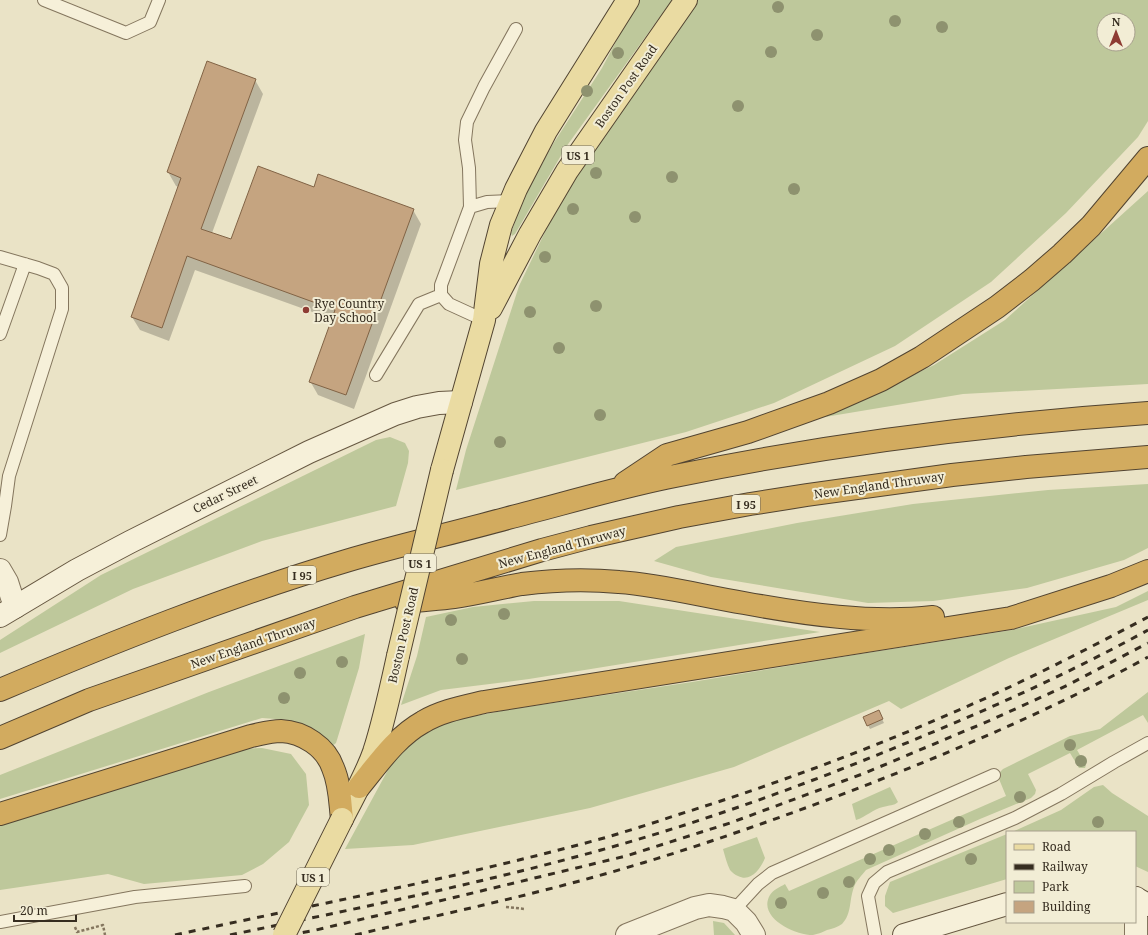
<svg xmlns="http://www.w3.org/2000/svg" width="1148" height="935" font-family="'Noto Serif',serif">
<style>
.green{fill:#bec89b;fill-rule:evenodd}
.shadow{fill:#0003}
.building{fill:#c5a480;stroke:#816345}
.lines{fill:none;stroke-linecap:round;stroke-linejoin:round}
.lane-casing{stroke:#84765e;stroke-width:14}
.street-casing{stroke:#84765e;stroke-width:24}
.secondary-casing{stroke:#665741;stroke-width:24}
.primary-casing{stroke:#524431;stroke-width:24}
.highway-casing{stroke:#524431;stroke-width:24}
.path{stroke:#84765e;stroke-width:2.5;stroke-dasharray:3 2;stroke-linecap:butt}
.lane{stroke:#f6f0d9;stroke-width:12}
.street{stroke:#f6f0d9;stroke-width:22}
.secondary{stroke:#f6f0d9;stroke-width:22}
.primary{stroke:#eadba2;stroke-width:22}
.highway{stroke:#d2ab5f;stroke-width:22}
.rail{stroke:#362d20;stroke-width:3;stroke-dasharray:7 7;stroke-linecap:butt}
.primary-bridge-casing{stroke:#524431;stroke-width:24;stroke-linecap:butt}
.primary-bridge{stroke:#eadba2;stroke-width:22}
.tree{fill:#8e926f}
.poi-dot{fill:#8e3c33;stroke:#f2edd5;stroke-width:1.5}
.labels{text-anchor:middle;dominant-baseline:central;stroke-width:4;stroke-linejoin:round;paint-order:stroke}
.shield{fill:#f2edd5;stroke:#6e6756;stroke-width:1}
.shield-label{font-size:11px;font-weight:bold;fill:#362d20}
.street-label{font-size:12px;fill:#362d20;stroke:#f2edd5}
.poi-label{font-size:12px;fill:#362d20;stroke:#f2edd5;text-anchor:start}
</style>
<rect width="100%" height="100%" fill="#eae3c6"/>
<path class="green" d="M638 0H672L566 147 515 234 512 236 511 233 524 196 553 144 602 68Z
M696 0H1148V121L1138 137 1066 213 991 282 895 346 774 403 686 432 456 490 466 450 519 286 558 205 609 127ZM1104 20H1128V44H1104Z
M1148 191V384L963 394 825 417 934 365 1005 320Z
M390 437 405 443 409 451 408 463 396 506 262 541 133 589 0 653V640L101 575 376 440Z
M1148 484V548L1124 560 1027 588 933 601 868 603 711 577 654 561 676 547 797 523 913 504 1048 490Z
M1148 591V600L1009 658 901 709 889 701 734 767 590 808 413 845 345 849 401 746 444 722 507 710 692 682 860 654 1012 630 1116 607Z
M534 601H619L820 632 529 679 441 690 401 705 417 656 426 617 473 607Z
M365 634 359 668 336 743 330 748 315 733 289 720 262 718 0 799V775L209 692Z
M1148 692V723L1143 715 1077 750 1086 765 1085 768H1079L1070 753 1028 774 1036 790 1035 794 1031 798 980 819 866 870C862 875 856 881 854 887 849 900 852 914 842 924 838 927 832 929 827 930 823 932 818 934 813 935 794 935 757 917 770 895 773 890 780 887 785 884L789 891 1006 796 999 779V773L1003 769 1070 736 1100 729Z
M262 748 291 754 306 774 309 805 289 842 263 864 242 875 144 884 108 874 0 890V824L235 749Z
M1103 785 1112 793 1148 816V872L1135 866V832H1012L1061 810 1094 787Z
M890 787 898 802C894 806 889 805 883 807 873 809 866 817 856 820L852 804Z
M1007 834V879L893 913 885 906V896L890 882Z
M757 837 765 858C761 868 751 883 738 876 735 875 732 872 730 870 727 864 725 856 723 849Z
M713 921 724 923 735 935H714Z"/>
<path class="shadow" d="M255 80 263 94 212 233 232 241 314 188 413 210 421 224 354 409 318 395 310 381 332 319 195 270 169 341 140 330 132 317 179 187 176 186 168 172Z
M880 715 884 723 870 729 864 718Z"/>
<path class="building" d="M207 61 256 79 201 229 231 239 258 166 314 187 318 174 414 209 346 395 309 382 335 310 187 256 162 328 131 317 181 178 167 172Z
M879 710 883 719 867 726 863 717Z"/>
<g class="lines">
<g class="lane-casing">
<path id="lane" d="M44 0 126 33 150 22 159 0
M470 207 487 202 511 201
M0 257 38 268 54 274 62 288V309L9 476 5 506 0 535
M484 320 449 304 441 295V285L470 207 469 168 465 140 467 122 484 87 516 29
M0 334 25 264
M376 375 419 304 441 295
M734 910 758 884 772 873 994 775
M0 922 135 897 245 886
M875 935 868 896 874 883 887 872 1015 818 1061 794 1114 762 1148 743"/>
</g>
<g class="street-casing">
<path id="street" d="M0 570 7 582 15 607
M1136 898V935
M627 935 695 908 709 905 723 907 734 910 746 922 754 935"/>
</g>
<g class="secondary-casing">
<path id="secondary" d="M0 616 77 570 130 542 309 452 395 414 417 407 439 403 461 402
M1135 898 1148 905
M904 935 1007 904"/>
</g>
<g class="primary-casing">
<path id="primary" d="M491 308 530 234 567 171 686 0
M442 470 484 320 491 264 501 225 516 189 546 131 628 0
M342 819C353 797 366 775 374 752 384 721 391 688 398 656"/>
</g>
<g class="highway-casing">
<path id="highway" d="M625 483 667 455 748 432 829 403 881 380 922 357 997 307 1032 280 1062 254 1091 226 1148 158
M406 602C422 600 438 599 454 597 477 594 499 588 522 584 554 580 587 579 619 582 661 585 702 596 744 603 804 614 872 624 933 617
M0 690C113 642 228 596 346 561 400 545 454 533 508 518 563 504 619 487 675 476 831 444 989 424 1148 413
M0 738 89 700 355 607 542 550 591 537 679 517 750 504 807 495 952 475 1026 467 1148 457
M359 787C378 764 396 737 423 722 441 711 463 707 484 702L1011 618 1111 586 1148 571
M0 814 251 736C261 734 270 731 281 731 303 732 326 747 333 768 340 784 340 802 342 819"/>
</g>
<path class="path" d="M506 907 525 909
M75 927 77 932 103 925 105 935"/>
<use href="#lane" class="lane"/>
<use href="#street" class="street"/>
<use href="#secondary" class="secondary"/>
<use href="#primary" class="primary"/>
<use href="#highway" class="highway"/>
<path class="rail" d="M175 935C318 904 462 877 604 838 628 831 653 823 677 815 783 782 886 743 986 698 1041 673 1095 645 1148 617
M230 935C354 909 479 884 601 850 713 819 821 779 928 734 1003 703 1077 669 1148 630
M289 935 316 930 456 897 626 856 730 823 865 773 991 720 1068 685 1148 643
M355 935C434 916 515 899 594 877 681 853 766 823 851 791 952 752 1052 710 1148 657"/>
<g class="primary-bridge-casing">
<path id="primary-bridge" d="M398 656 442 470
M284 935 342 819"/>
</g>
<use href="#primary-bridge" class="primary-bridge"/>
</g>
<g class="tree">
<circle cx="778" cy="7" r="6"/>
<circle cx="895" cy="21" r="6"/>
<circle cx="942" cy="27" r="6"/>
<circle cx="817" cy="35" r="6"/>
<circle cx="771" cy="52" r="6"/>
<circle cx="618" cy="53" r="6"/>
<circle cx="587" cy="91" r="6"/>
<circle cx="738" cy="106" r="6"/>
<circle cx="596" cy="173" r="6"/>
<circle cx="672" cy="177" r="6"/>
<circle cx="794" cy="189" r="6"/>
<circle cx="573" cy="209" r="6"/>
<circle cx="635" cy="217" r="6"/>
<circle cx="545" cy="257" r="6"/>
<circle cx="596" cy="306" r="6"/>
<circle cx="530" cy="312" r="6"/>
<circle cx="559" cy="348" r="6"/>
<circle cx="600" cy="415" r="6"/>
<circle cx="500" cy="442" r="6"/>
<circle cx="504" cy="614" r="6"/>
<circle cx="451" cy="620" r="6"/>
<circle cx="462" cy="659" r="6"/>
<circle cx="342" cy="662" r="6"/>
<circle cx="300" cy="673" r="6"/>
<circle cx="284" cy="698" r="6"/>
<circle cx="1070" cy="745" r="6"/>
<circle cx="1081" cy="761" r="6"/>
<circle cx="1020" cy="797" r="6"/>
<circle cx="959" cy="822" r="6"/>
<circle cx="1098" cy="822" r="6"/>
<circle cx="925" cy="834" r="6"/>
<circle cx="889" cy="850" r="6"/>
<circle cx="870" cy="859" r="6"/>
<circle cx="971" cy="859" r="6"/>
<circle cx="849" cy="882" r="6"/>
<circle cx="823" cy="893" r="6"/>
<circle cx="781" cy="903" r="6"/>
</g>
<circle class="poi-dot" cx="306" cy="310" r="4"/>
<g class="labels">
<g class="shield">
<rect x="562" y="146" width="32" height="18" rx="3"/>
<rect x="732" y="495" width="28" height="18" rx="3"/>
<rect x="404" y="554" width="32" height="18" rx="3"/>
<rect x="288" y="566" width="28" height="18" rx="3"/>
<rect x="297" y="868" width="32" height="18" rx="3"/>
</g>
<g class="shield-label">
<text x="578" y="155">US 1</text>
<text x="746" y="504">I 95</text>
<text x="420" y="563">US 1</text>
<text x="302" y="575">I 95</text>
<text x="313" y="877">US 1</text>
</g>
<g class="street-label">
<text transform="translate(626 86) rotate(-55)">Boston Post Road</text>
<text transform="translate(879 485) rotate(-8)">New England Thruway</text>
<text transform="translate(225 494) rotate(-26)">Cedar Street</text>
<text transform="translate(562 547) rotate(-15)">New England Thruway</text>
<text transform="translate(403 635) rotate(-77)">Boston Post Road</text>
<text transform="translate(253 643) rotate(-19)">New England Thruway</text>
</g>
<g class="poi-label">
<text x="314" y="303">Rye Country<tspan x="314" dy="14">Day School</tspan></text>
</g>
</g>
<rect x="1006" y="831" width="130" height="92" fill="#f2edd5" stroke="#a7a08d"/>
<rect x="1014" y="844" width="20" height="6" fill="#eadba2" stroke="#a7a08d"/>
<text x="1042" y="851" font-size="12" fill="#362d20">Road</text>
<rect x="1014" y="864" width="20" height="6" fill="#362d20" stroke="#a7a08d"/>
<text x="1042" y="871" font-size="12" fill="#362d20">Railway</text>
<rect x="1014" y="881" width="20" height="12" fill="#bec89b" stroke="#a7a08d"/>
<text x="1042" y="891" font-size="12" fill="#362d20">Park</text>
<rect x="1014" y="901" width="20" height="12" fill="#c5a480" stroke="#a7a08d"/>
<text x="1042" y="911" font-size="12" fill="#362d20">Building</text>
<g transform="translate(1116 32)"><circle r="19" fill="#f2edd5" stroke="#a7a08d"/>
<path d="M0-3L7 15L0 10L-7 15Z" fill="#8e3c33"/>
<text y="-6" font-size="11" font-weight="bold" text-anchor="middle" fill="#362d20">N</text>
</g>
<path d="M14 915v6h62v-6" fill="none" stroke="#362d20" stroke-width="2"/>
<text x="20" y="915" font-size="12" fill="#362d20" stroke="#f2edd5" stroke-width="3" paint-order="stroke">20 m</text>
</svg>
